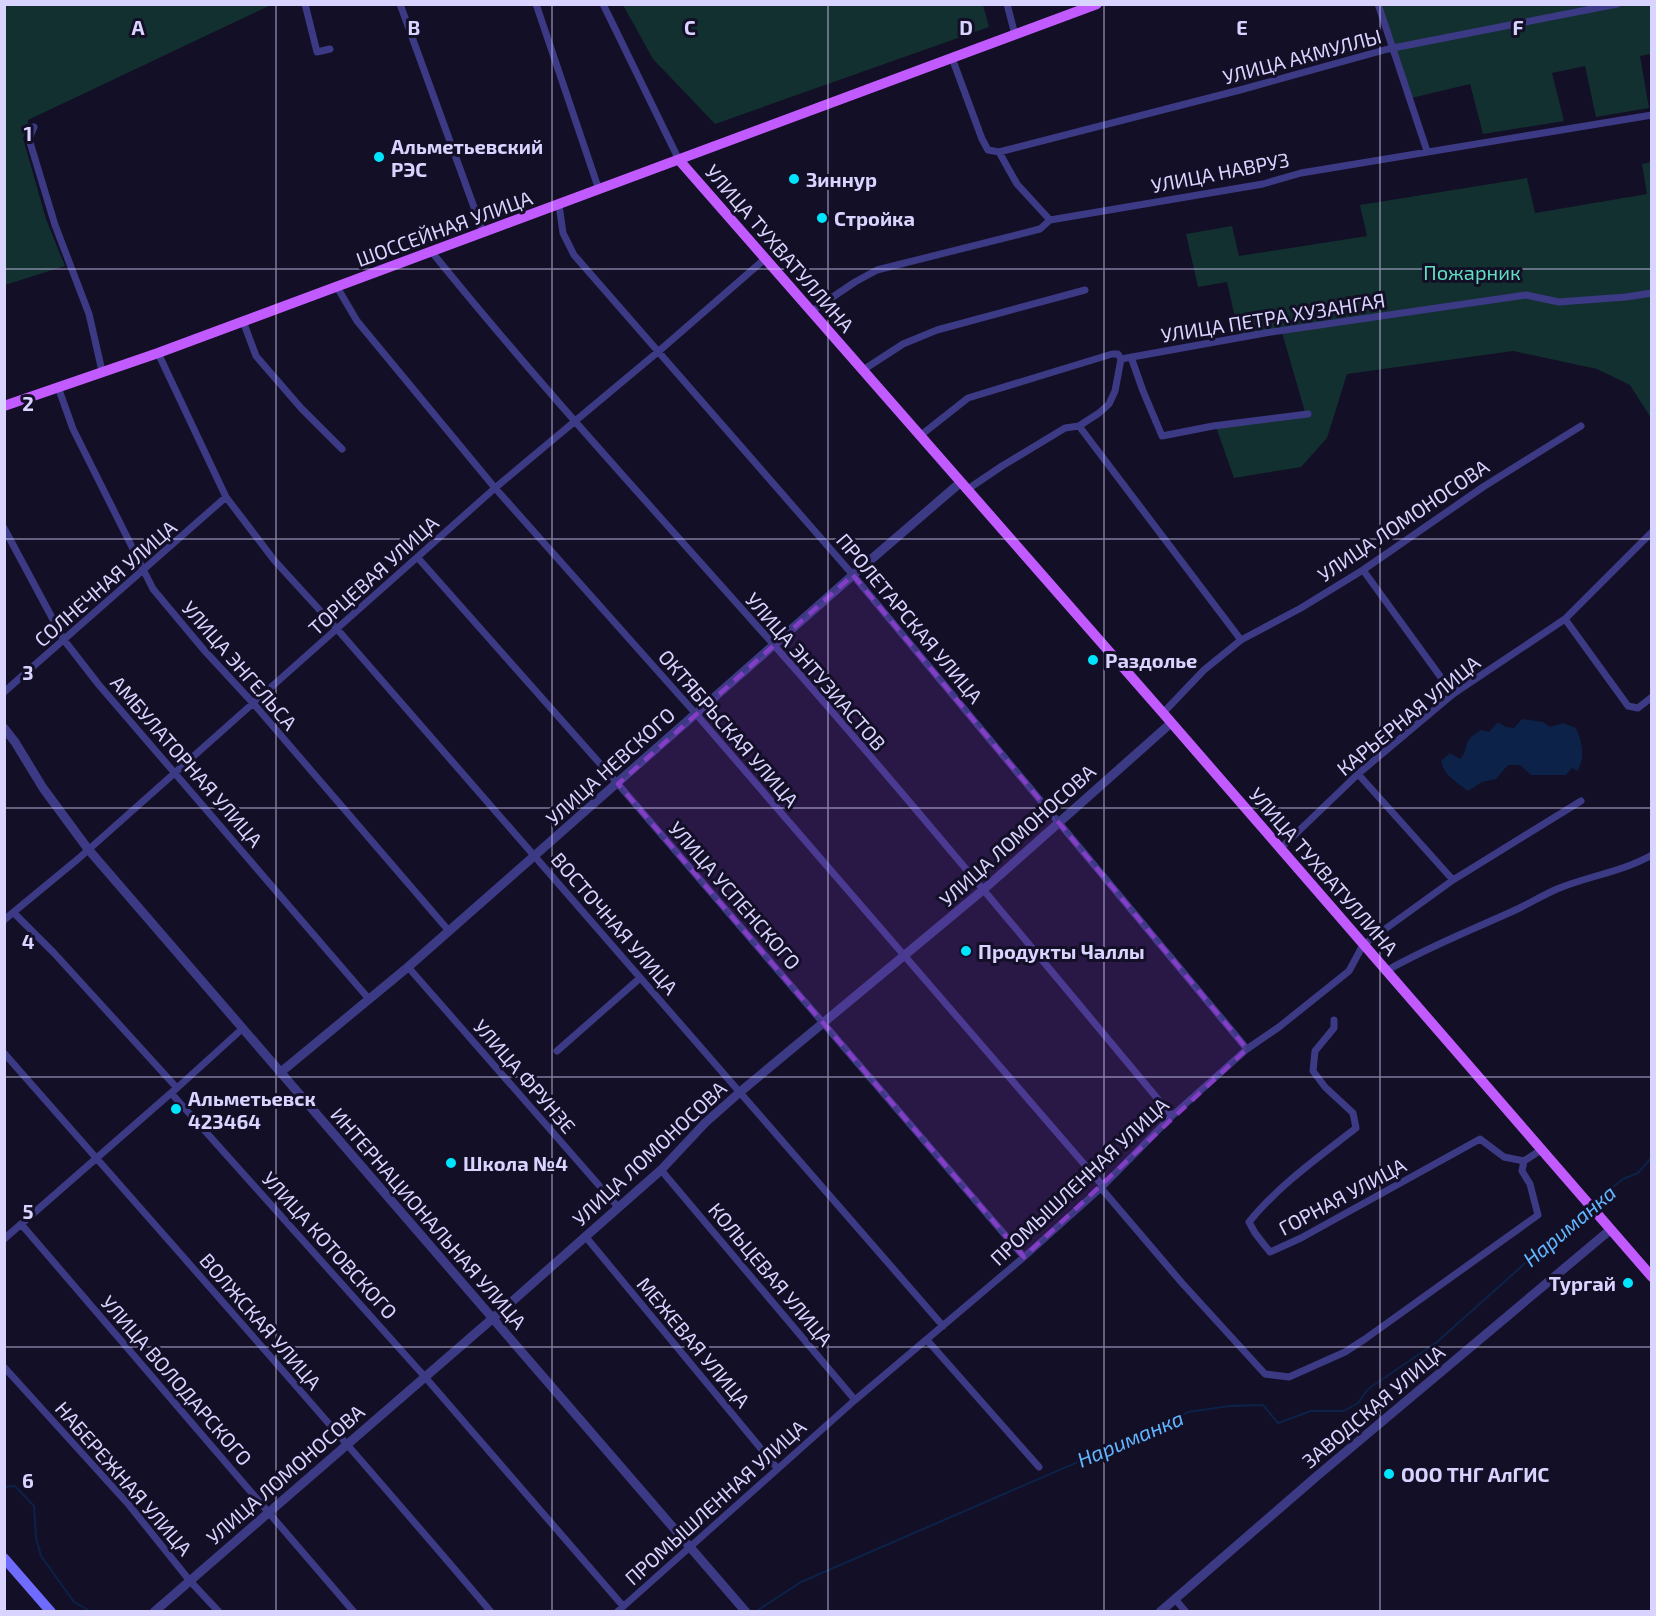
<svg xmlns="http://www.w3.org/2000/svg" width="1656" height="1616" font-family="'Exo 2',sans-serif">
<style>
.green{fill:#12302f}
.water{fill:#0c2248}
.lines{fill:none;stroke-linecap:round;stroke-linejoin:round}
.stream{stroke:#0c2248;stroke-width:2}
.minor{stroke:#3d3a85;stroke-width:7}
.tertiary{stroke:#3d3a85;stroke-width:9}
.secondary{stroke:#6f6bff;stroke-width:10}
.primary{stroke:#c25bff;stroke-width:10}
.marked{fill:#843dc5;fill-opacity:0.2;stroke:#843dc5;stroke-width:4.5;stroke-dasharray:12 8;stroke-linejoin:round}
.grid{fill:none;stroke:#d9d4ff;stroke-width:1.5;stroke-opacity:0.55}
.poi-dot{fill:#00e5ff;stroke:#130f26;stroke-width:2}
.labels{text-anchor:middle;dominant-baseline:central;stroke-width:6;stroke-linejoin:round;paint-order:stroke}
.street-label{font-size:20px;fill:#d9d4ff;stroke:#130f26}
.poi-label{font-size:20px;font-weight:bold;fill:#d9d4ff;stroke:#130f26;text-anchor:start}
.park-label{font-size:20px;fill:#5fe0c0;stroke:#130f26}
.water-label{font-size:21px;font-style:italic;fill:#62b6ff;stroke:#130f26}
.grid-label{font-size:20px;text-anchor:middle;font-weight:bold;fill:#d9d4ff;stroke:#130f26;stroke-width:6;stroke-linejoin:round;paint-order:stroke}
</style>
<rect width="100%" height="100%" fill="#130f26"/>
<path class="green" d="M5 4 271 5 28 120V129L23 138 46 219 65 266 5 285Z
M623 5H983L989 27 715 124 653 59Z
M1375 5H1651V54L1640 56 1649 108 1596 117 1585 66 1552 73 1564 121 1483 134 1470 84 1407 99Z
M1651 162V418L1630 385 1597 369 1513 351 1347 374 1327 438 1301 467 1234 478 1216 427 1305 412 1281 329 1239 335 1227 282 1198 287 1186 234 1232 226 1239 256 1367 236 1360 205 1527 178 1535 213 1647 194 1642 164Z"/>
<path class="water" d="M1522 719 1543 722 1550 727 1563 723 1576 728C1582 741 1586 759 1577 771L1572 768 1566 775H1531L1520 765H1508L1496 779 1482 782 1468 791C1457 782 1444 776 1441 761L1450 753 1460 759C1470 749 1460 742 1481 730L1489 732 1498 722 1506 727 1514 728Z"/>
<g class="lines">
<path class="stream" d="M1593 1203 1623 1179 1638 1173 1652 1157
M4 1487 15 1486 34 1506 36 1538 41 1556 74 1602 91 1612
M755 1612 801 1582 1170 1422 1188 1412 1229 1406 1263 1405 1278 1423 1311 1411H1344L1358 1403 1368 1389 1437 1342 1588 1207"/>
<path class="minor" d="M305 4 317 52 330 49
M400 4 483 232
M536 4 599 190
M603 4 679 160
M1007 4 1015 35
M1378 4 1427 151
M952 58 982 139 988 150 999 152 1017 184 1050 220
M34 127 29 139 55 225 89 314 102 371
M999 152 1240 90 1388 49 1617 4
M559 205 563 233 574 255 853 575 1247 1049
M431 251C540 386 658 514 773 644 909 798 1040 958 1172 1116
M337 287 357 321 495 488 696 714 1103 1186
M812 311 855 282 877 270 1040 229 1050 220 1263 184 1301 173 1652 115
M243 321 256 356 301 408 342 449
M158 353 226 497 274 560 337 629 943 1326
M1131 357 1143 391 1162 436 1213 426 1308 414
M1121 359 1265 333 1526 295 1559 302 1626 297 1652 293
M863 370 903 344 937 330 1085 290
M58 387 73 429 153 589 204 650 253 703 449 931
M1079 426 1241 640
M921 435 968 398 1112 354H1118L1121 359
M968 489 1002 466 1065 428 1079 426 1099 413 1109 404 1115 391 1121 359
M4 528 64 640 99 685 369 999
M418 558 618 784 1024 1257
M1363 570 1453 694
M1565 619 1628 706 1638 708 1652 697
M4 692 226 497
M1163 713 1204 670 1241 640 1301 608 1363 570 1483 487 1581 426
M1358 774 1453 880
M1281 848 1358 774 1453 694 1565 619 1652 532
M14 913 54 953 177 1088 171 1093 425 1377 623 1606
M4 920 78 859 495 488 659 351 766 258
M408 967 618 1207
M1386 971C1426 948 1469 931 1511 912 1527 905 1541 896 1557 889 1588 876 1622 872 1652 855
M1334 1020V1028L1315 1051 1313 1071 1325 1087 1353 1113 1356 1128C1319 1157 1279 1185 1249 1222L1255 1233 1270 1252 1301 1238 1480 1139 1504 1157 1524 1161 1541 1150
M557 1051 640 978
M4 1053C167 1239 331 1423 491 1612
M177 1088 242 1029
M661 1170 855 1400
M1101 1188 1182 1283 1265 1374 1289 1377 1345 1352 1365 1339 1538 1215 1530 1184 1522 1171 1524 1161
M21 1224 354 1612
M585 1236 777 1468
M4 1239 171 1093
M927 1340 1039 1467
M4 1367 129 1505 190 1581 219 1612
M1175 1599 1186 1612
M617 1612 855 1400 1024 1257 1101 1188 1172 1116 1247 1049 1279 1027 1349 971 1363 945 1453 880 1581 801"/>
<path class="tertiary" d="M4 728 15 742 43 788 88 849 746 1612
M281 1072 408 967 853 575 961 482
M154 1612 492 1319 661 1170 705 1123 740 1092 983 890 1171 723
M1160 1612 1317 1476 1610 1230"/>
<path class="secondary" d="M4 1558 51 1612"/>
<path class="primary" d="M679 160 1163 713 1652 1277
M4 406 158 353 1097 4"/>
</g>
<path class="marked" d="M853 575 1247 1049 1024 1257 618 784Z"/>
<path class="grid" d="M276 4V1612M552 4V1612M828 4V1612M1104 4V1612M1380 4V1612M4 269H1652M4 539H1652M4 808H1652M4 1077H1652M4 1347H1652"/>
<g class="poi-dot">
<circle cx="379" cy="157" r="6"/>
<circle cx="794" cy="179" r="6"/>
<circle cx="822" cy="218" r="6"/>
<circle cx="1093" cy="660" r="6"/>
<circle cx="966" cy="951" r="6"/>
<circle cx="176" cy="1109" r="6"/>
<circle cx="451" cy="1163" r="6"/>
<circle cx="1628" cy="1283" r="6"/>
<circle cx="1389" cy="1474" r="6"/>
</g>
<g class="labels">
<g class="street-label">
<text transform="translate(1302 56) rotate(-15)">УЛИЦА АКМУЛЛЫ</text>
<text transform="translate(1220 172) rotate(-11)">УЛИЦА НАВРУЗ</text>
<text transform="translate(444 228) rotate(-20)">ШОССЕЙНАЯ УЛИЦА</text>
<text transform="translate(780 248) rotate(49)">УЛИЦА ТУХВАТУЛЛИНА</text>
<text transform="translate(1273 317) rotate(-9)">УЛИЦА ПЕТРА ХУЗАНГАЯ</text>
<text transform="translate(1403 520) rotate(-34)">УЛИЦА ЛОМОНОСОВА</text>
<text transform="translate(373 575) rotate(-42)">ТОРЦЕВАЯ УЛИЦА</text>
<text transform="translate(105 583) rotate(-41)">СОЛНЕЧНАЯ УЛИЦА</text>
<text transform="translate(910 618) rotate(50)">ПРОЛЕТАРСКАЯ УЛИЦА</text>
<text transform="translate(240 665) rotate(49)">УЛИЦА ЭНГЕЛЬСА</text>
<text transform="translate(816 671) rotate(49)">УЛИЦА ЭНТУЗИАСТОВ</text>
<text transform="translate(1408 715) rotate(-39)">КАРЬЕРНАЯ УЛИЦА</text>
<text transform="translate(729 728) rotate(49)">ОКТЯБРЬСКАЯ УЛИЦА</text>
<text transform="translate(187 761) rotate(49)">АМБУЛАТОРНАЯ УЛИЦА</text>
<text transform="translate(610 766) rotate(-42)">УЛИЦА НЕВСКОГО</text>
<text transform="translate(1017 835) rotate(-42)">УЛИЦА ЛОМОНОСОВА</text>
<text transform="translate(1324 871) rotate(49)">УЛИЦА ТУХВАТУЛЛИНА</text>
<text transform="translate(735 895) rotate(49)">УЛИЦА УСПЕНСКОГО</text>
<text transform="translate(615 923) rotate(49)">ВОСТОЧНАЯ УЛИЦА</text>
<text transform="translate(525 1076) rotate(49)">УЛИЦА ФРУНЗЕ</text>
<text transform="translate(649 1153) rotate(-43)">УЛИЦА ЛОМОНОСОВА</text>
<text transform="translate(1079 1181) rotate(-43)">ПРОМЫШЛЕННАЯ УЛИЦА</text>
<text transform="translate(1342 1196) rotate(-28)">ГОРНАЯ УЛИЦА</text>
<text transform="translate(429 1218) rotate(49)">ИНТЕРНАЦИОНАЛЬНАЯ УЛИЦА</text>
<text transform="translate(330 1245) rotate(48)">УЛИЦА КОТОВСКОГО</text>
<text transform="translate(771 1274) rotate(50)">КОЛЬЦЕВАЯ УЛИЦА</text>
<text transform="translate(261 1321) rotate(49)">ВОЛЖСКАЯ УЛИЦА</text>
<text transform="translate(694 1342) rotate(50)">МЕЖЕВАЯ УЛИЦА</text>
<text transform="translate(177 1380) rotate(49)">УЛИЦА ВОЛОДАРСКОГО</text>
<text transform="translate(1373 1406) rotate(-40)">ЗАВОДСКАЯ УЛИЦА</text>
<text transform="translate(285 1474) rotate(-41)">УЛИЦА ЛОМОНОСОВА</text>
<text transform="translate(124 1478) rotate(49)">НАБЕРЕЖНАЯ УЛИЦА</text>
<text transform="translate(715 1502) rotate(-42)">ПРОМЫШЛЕННАЯ УЛИЦА</text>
</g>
<g class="poi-label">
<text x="391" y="146">Альметьевский<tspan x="391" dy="23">РЭС</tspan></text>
<text x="806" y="179">Зиннур</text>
<text x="834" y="218">Стройка</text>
<text x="1105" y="660">Раздолье</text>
<text x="978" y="951">Продукты Чаллы</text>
<text x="188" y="1098">Альметьевск<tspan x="188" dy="23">423464</tspan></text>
<text x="463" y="1163">Школа №4</text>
<text x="1616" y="1283" text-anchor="end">Тургай</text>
<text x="1401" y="1474">ООО ТНГ АлГИС</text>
</g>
<g class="park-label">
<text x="1472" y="272">Пожарник</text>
</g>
<g class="water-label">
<text transform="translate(1569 1225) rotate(-40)">Нариманка</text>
<text transform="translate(1130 1438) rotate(-23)">Нариманка</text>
</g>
</g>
<g class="grid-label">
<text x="138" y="35">A</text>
<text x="414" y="35">B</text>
<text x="690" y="35">C</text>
<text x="966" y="35">D</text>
<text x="1242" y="35">E</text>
<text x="1518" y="35">F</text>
<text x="28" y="141">1</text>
<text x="28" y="411">2</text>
<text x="28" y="680">3</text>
<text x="28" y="949">4</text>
<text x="28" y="1219">5</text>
<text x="28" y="1488">6</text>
</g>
<rect width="1656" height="1616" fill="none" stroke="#d9d4ff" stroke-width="12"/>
</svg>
